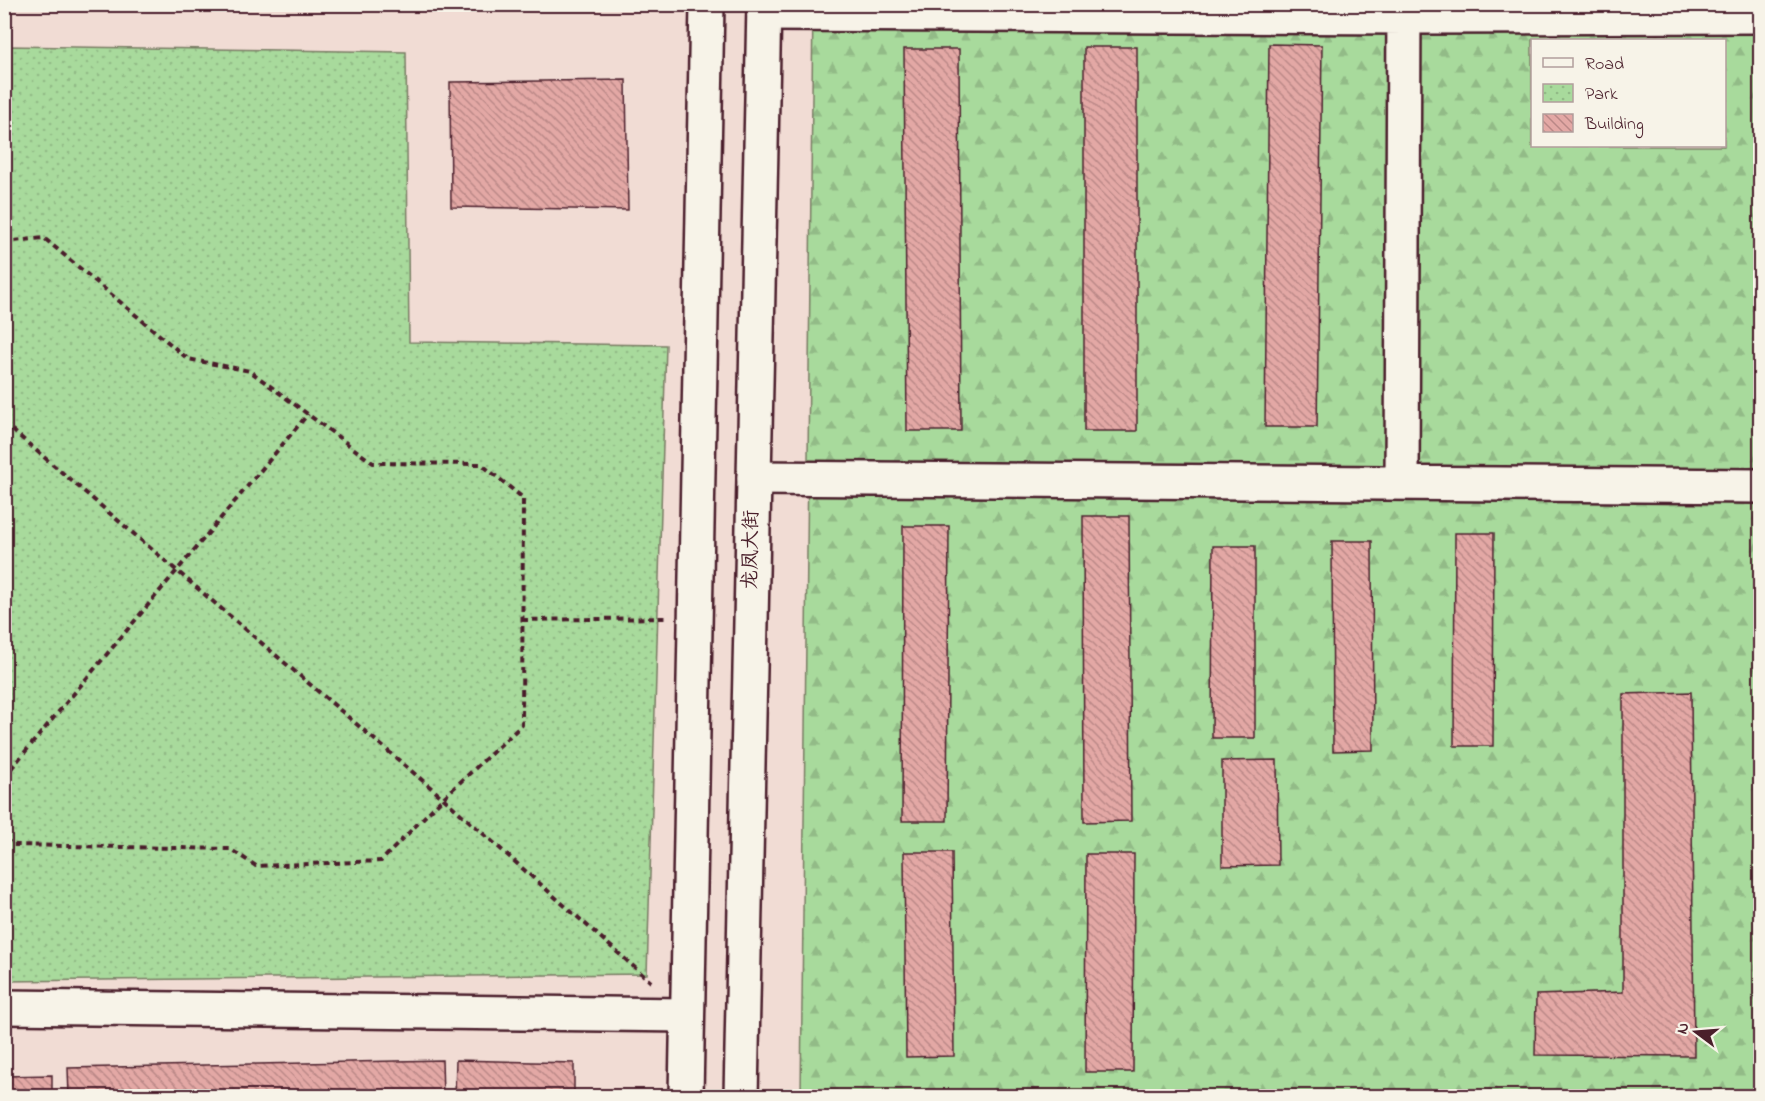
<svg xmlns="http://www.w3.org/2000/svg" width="1765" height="1101" font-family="'Indie Flower','LXGW WenKai TC',sans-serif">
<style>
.forest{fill:url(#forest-firs);stroke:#797c64;stroke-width:1.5;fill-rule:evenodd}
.park{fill:url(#park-dots);stroke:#797c64;stroke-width:1.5}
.building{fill:url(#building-back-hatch);stroke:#4a1f2b;stroke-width:1.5}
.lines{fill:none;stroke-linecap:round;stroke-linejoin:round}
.minor-casing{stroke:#4a1f2b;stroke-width:38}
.major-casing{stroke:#4a1f2b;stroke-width:38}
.path{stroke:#4a1f2b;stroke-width:4;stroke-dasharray:6 4.5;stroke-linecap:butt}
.minor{stroke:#f7f3e8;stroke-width:33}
.major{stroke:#f7f3e8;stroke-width:33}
.labels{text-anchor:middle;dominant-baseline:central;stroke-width:4.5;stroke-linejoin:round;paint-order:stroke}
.street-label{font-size:20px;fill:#4a1f2b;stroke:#f7f3e8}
</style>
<defs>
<pattern id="forest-firs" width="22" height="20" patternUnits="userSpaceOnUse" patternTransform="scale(1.5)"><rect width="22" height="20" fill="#a8da9c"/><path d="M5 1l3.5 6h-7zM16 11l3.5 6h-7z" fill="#92bb87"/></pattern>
<pattern id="park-dots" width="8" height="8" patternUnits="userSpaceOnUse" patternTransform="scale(1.5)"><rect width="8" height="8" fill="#a8da9c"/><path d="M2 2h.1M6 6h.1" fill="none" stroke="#92bb87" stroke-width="1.8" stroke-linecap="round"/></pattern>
<pattern id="building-back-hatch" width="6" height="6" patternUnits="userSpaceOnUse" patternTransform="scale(1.5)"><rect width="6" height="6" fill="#e3a8a5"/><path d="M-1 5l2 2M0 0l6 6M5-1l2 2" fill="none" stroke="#ba8887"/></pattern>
</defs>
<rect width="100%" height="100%" fill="#f1dcd4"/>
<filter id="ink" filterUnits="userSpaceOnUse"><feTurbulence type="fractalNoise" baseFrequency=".0167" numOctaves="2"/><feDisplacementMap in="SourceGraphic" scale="12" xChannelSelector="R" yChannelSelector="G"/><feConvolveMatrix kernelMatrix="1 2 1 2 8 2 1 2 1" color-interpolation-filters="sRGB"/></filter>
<g filter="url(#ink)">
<path class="forest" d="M813 5H1760V1096H801ZM1532 40H1724V146H1532Z"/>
<path class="park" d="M5 46 406 52 409 342 666 345 647 974 5 981Z"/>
<path class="building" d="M1269 44 1322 45 1317 427H1265Z
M1084 47H1137V431H1084Z
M904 49H959L961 431H907Z
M626 80 628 210 451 207 450 82Z
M1083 516H1129L1131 821 1084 822Z
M903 526H949L947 821H902Z
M1455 533H1494L1493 746H1454Z
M1332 541H1372L1373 750 1333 751Z
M1213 546H1255V738H1212Z
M1691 692 1694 1056 1535 1055 1536 995 1623 992V694Z
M1277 760 1278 865 1222 866V761Z
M904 852H952L954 1056 906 1057Z
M1086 854H1134L1133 1072H1085Z
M442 1060 443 1096H69L68 1068Z
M456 1060 574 1063V1096H455Z
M52 1075V1096H4V1076Z"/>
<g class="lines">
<g class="minor-casing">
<path id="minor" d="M764 14 1405 17 1760 16
M754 478 1760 486
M1402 483 1404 4
M4 1007 687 1015"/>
</g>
<g class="major-casing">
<path id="major" d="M686 1096 707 4
M741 1096 764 4"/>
</g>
<path class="path" d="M4 242 44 238 188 359 250 371 373 463 481 464 523 498 522 725 443 798 381 861 256 866 230 849 13 845 4 838
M4 423 443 798 651 982
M522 620 666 618
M4 777 308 414"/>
<use href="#minor" class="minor"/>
<use href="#major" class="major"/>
</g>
</g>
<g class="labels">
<g class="street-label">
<text transform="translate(752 550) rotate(-89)">龙凤大街</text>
</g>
</g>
<rect width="1765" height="1101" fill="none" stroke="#f7f3e8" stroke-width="24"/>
<rect x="12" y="12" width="1741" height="1077" fill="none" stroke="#4a1f2b" stroke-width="2" filter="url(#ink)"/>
<rect x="1531" y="39" width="195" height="108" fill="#f7f3e8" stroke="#b29e9c" stroke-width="1.5"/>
<rect x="1543" y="58" width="30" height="9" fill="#f7f3e8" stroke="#b29e9c" stroke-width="1.5"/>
<text x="1585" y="69" font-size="18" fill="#4a1f2b">Road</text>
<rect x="1543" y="84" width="30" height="18" fill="url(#park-dots)" stroke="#b29e9c" stroke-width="1.5"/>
<text x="1585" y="99" font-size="18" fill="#4a1f2b">Park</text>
<rect x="1543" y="114" width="30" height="18" fill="url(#building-back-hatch)" stroke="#b29e9c" stroke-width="1.5"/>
<text x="1585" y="129" font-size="18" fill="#4a1f2b">Building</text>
<g transform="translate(1696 1032) rotate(286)" stroke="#f7f3e8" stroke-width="4.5" paint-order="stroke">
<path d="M0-4.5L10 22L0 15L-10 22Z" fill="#4a1f2b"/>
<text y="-9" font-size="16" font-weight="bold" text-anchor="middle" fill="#4a1f2b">N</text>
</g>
</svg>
